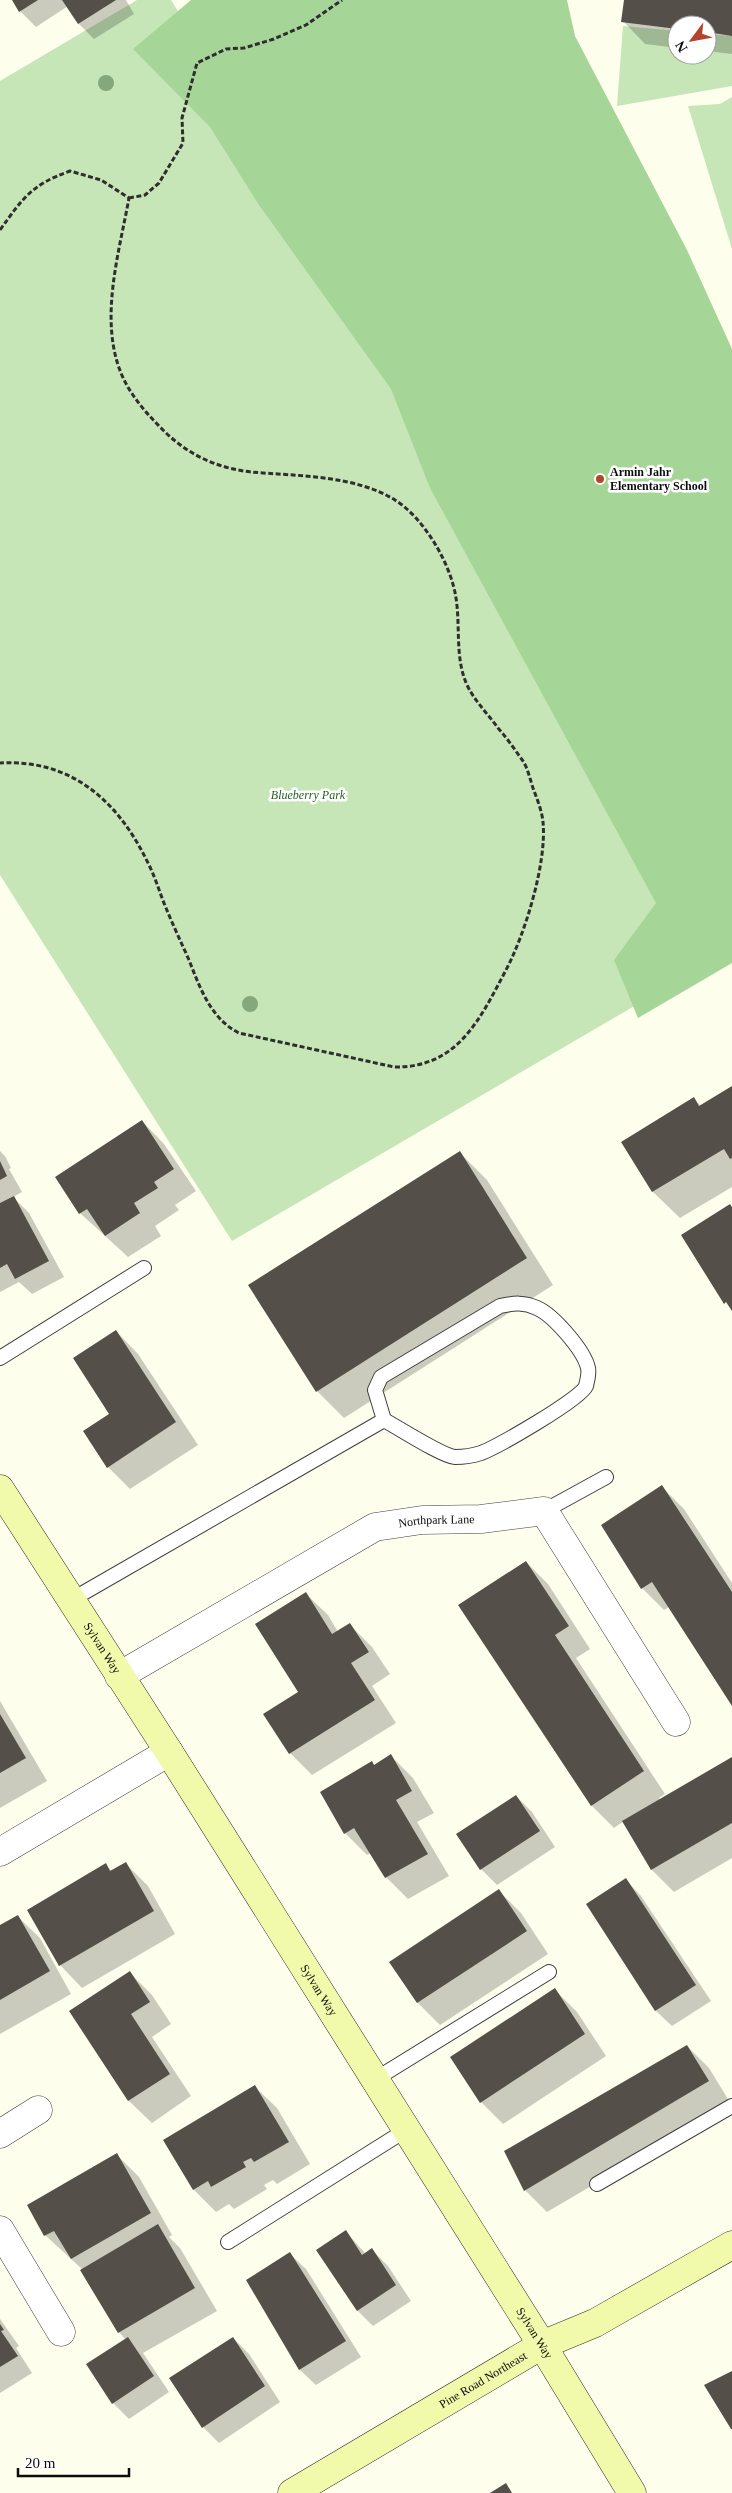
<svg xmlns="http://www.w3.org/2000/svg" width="732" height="2493" font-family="Georgia,serif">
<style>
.green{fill:#c6e6b8}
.forest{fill:#a6d598}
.shadow{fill:#0003}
.building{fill:#545049}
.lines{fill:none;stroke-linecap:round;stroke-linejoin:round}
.service-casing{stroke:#3f3f3f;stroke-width:16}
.minor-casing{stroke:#3f3f3f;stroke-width:29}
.secondary-casing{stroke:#2e2e2e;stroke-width:29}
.path{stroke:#2e2e2e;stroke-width:3;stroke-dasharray:5 2.5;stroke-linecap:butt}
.service{stroke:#fff;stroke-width:14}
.minor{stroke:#fff;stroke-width:28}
.secondary{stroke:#f1faab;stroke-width:28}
.tree{fill:#84a77c}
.poi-dot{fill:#b3442d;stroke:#fff;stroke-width:2}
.labels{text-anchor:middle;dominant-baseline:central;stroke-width:5;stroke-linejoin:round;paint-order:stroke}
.poi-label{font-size:12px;font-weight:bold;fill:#0c0c0c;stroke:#fff;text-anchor:start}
.park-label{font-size:12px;font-style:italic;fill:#215f21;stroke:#fff}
.street-label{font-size:12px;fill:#0c0c0c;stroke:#fff}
</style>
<rect width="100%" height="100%" fill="#fdfeec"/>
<path class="green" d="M137 0H171L732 903V949L232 1241 0 875V81Z
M623 26 677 31V55H707V34L732 36V86L617 106Z
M732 97V249L688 106 720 104Z"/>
<path class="forest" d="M191 0H567L575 36 687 250 732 349V963L638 1018 614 960 656 903 430 488 391 389 259 205 210 127 133 49Z"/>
<path class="shadow" d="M13 0H126L134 14 94 39 79 24 68 6 36 27 20 11Z
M625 0H732V54L707 51V25H677V48L645 44 623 21Z
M732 1087V1187L680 1218 653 1192 623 1142 694 1099 701 1106Z
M142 1121 164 1144 196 1191 175 1205 179 1210 155 1226 161 1236 128 1257 80 1213Z
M0 1151 5 1156 11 1168 9 1169 22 1192 13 1197 29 1213 64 1277 32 1294 19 1282 0 1292Z
M460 1153 487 1180 553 1285 344 1418 317 1391Z
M116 1331 138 1354 198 1445 130 1489 108 1467 85 1432 111 1414Z
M662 1487 684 1509 732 1583V1703L669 1607 664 1610 642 1588Z
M526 1562 548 1584 590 1649 576 1658 665 1794 659 1798 660 1800 732 1758V1858L674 1892 652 1870 624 1821 614 1828 592 1806 460 1606Z
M305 1593 328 1615 338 1632 350 1625 372 1647 390 1674 372 1686 396 1723 312 1775 290 1753 299 1693Z
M0 1701 47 1781 0 1808Z
M391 1756 413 1778 434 1813 417 1822 449 1876 408 1899 386 1877 371 1853 367 1855 345 1833 372 1763 375 1766Z
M516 1796 532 1812 555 1847 497 1885 481 1869 458 1834Z
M126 1864 148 1886 175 1934 82 1988 60 1965 28 1910 106 1865 112 1871Z
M626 1880 641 1896 711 2001 672 2026 656 2011 588 1905Z
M499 1891 521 1913 548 1954 440 2025 418 2003 391 1962Z
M17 1916 40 1938 71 1994 0 2034V1926Z
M130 1973 152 1995 171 2024 152 2037 191 2096 152 2123 129 2101 71 2012Z
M555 1990 577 2012 606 2056 503 2124 481 2102Z
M687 2046 709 2068 731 2104 547 2212 525 2190Z
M254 2086 277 2108 310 2164 277 2184 273 2180 264 2185 267 2189 234 2209 229 2204 216 2212 194 2190 164 2140Z
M117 2155 139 2177 172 2235 169 2237 180 2248 217 2311 143 2353 169 2392 129 2419 113 2403 126 2340 119 2332 83 2270 45 2235Z
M346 2232 366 2254 372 2250 388 2266 411 2301 373 2326 358 2311Z
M290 2254 306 2269 361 2357 316 2385 300 2370 247 2280Z
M0 2319 19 2346 16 2348 32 2373 0 2393Z
M233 2338 249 2354 280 2402 219 2443 203 2427Z"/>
<path class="building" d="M12 0H38L19 12Z
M62 0H116L78 24Z
M624 0H732V36L707 32V25H677V29L621 22Z
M732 1086V1158L730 1159 724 1149 652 1192 621 1142 694 1097 699 1106Z
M142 1120 174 1169 154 1182 158 1188 134 1203 140 1213 105 1236 87 1209 79 1214 55 1177Z
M460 1151 527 1258 316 1392 248 1285Z
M0 1161 7 1176 0 1180Z
M14 1196 49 1261 15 1279 7 1264 0 1268V1203Z
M730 1204 732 1207V1311L726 1302 724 1304 681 1235Z
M116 1330 176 1422 107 1468 83 1431 109 1414 73 1358Z
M662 1485 732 1592V1706L652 1582 641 1589 601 1525Z
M526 1561 569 1626 555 1635 644 1771 591 1806 458 1605Z
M306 1592 332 1634 350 1623 369 1652 351 1663 375 1700 289 1754 263 1714 298 1692 255 1624Z
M0 1714 26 1758 0 1773Z
M391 1754 412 1791 396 1800 428 1854 385 1878 354 1828 344 1834 320 1792 372 1761 374 1765Z
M732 1757V1823L651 1870 622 1821Z
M516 1795 540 1831 480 1870 456 1834Z
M126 1862 154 1911 59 1966 27 1910 106 1863 110 1871Z
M626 1878 696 1985 655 2011 586 1904Z
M499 1889 527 1931 417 2003 389 1962Z
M18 1915 50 1971 0 2000V1925Z
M130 1971 150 2002 131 2014 170 2074 128 2101 69 2011Z
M555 1988 585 2034 480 2103 450 2057Z
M687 2045 709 2081 524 2191 504 2151Z
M255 2085 289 2142 254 2162 251 2158 243 2162 246 2167 211 2187 208 2181 193 2190 163 2140Z
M117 2153 151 2213 71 2259 54 2231 44 2236 27 2205Z
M158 2224 195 2288 118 2333 80 2270Z
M346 2230 362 2255 372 2248 396 2285 357 2311 316 2250Z
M290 2252 346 2341 299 2370 246 2280Z
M0 2324 4 2330 1 2331 18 2356 0 2367Z
M128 2337 154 2376 112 2404 86 2364Z
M233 2337 265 2386 202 2428 169 2378Z
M732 2371V2429H731L704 2385Z
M506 2483 512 2493H490Z"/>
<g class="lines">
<g class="service-casing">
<path id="service" d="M0 1358 144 1268
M544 1511 606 1477
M71 1600 384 1420C399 1428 442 1456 455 1457 464 1457 472 1456 481 1453 497 1447 581 1399 586 1386 587 1382 589 1372 588 1368 584 1350 553 1315 537 1308 524 1302 514 1303 500 1306L381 1377 375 1390 384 1420
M374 2080 549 1972
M597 2184 732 2106
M228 2242 406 2130"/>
</g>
<g class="minor-casing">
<g id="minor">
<path id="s1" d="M119 1676 375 1527 422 1520 481 1519 544 1511 676 1722"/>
<path d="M0 1852 169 1752"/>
<path d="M0 2134 38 2110"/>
<path d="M0 2230 61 2332"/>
</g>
</g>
<g class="secondary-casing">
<g id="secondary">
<path id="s2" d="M0 1489 169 1752 542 2345 632 2493"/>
<path id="s3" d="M292 2493 542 2345 595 2323 732 2245"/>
</g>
</g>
<path class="path" d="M129 198 145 195 159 183 183 143 182 118 197 63 226 49 244 48 274 39 306 25 342 0
M0 230C23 198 31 185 70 171L101 180 129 198C119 253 99 319 121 373 130 395 146 413 163 430 187 454 216 468 251 472 296 476 355 475 395 500 424 518 451 564 456 598 460 623 456 649 463 674 469 696 485 710 498 728 507 738 515 750 523 761 528 769 530 779 533 788 537 799 542 811 543 822 547 863 525 934 506 970 480 1019 458 1068 394 1067L239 1033C211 1019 200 988 189 960 181 942 173 925 166 908 160 894 156 879 149 865 119 802 73 759 0 763"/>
<use href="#service" class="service"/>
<use href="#minor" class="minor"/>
<use href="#secondary" class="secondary"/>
</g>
<g class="tree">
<circle cx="106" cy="83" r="8"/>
<circle cx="250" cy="1004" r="8"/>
</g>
<circle class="poi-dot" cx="600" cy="479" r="5"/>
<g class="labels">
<g class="poi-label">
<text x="610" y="472">Armin Jahr<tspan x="610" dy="14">Elementary School</tspan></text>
</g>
<g class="park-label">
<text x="308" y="795">Blueberry Park</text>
</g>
<g class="street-label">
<text stroke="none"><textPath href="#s1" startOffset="358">Northpark Lane</textPath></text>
<text stroke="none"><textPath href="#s2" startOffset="189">Sylvan Way</textPath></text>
<text stroke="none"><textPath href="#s2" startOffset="594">Sylvan Way</textPath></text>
<text stroke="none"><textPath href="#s2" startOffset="999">Sylvan Way</textPath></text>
<text stroke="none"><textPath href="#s3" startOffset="222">Pine Road Northeast</textPath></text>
</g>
</g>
<g transform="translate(692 40) rotate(238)"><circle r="24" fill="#ffffff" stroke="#9e9e9e"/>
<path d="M0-4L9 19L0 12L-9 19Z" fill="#b3442d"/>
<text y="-8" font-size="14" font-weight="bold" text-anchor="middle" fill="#0c0c0c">N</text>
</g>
<path d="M18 2468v8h111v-8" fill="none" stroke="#0c0c0c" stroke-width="2.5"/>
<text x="25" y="2468" font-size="15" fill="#0c0c0c" stroke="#ffffff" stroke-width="4" paint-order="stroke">20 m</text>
</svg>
